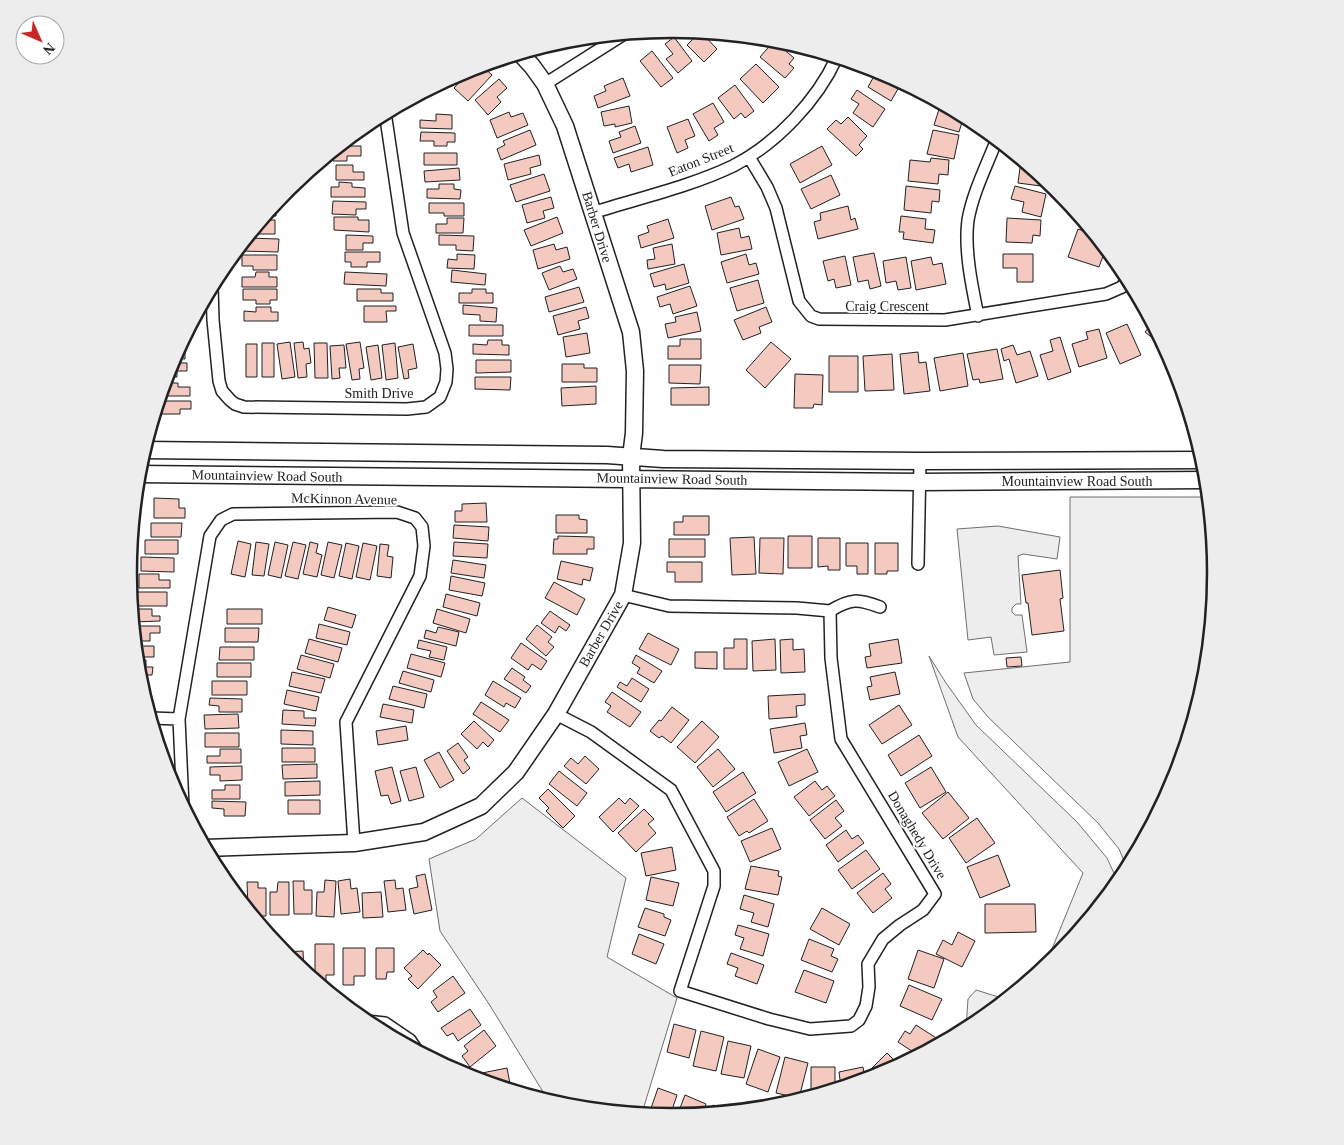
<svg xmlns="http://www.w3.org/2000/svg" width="1344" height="1145" font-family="'Times New Roman',serif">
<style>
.green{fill:#eee;stroke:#6f6f6f}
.parking{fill:#ededed;stroke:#6f6f6f}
.building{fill:#f3c9c0;stroke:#222}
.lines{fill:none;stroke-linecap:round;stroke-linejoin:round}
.street-casing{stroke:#222;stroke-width:14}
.secondary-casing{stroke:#222;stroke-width:19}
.street{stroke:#fff;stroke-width:11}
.secondary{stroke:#fff;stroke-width:16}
.labels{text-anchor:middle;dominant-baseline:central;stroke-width:4;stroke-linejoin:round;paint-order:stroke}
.street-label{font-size:14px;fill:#222;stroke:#fff}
.rim{fill:none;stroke:#222;stroke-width:2.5}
</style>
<rect width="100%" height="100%" fill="#fff"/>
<path class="green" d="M1070 497H1208L1216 573 1205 679 1174 781 1127 868 1119 849 1098 823 988 717 973 699 964 673 1070 662Z
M929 656 946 683 976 725 1077 822 1107 858 1118 882 1056 957 1045 966 1083 873 958 737Z
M522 798 626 878 607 957 677 998 642 1113 566 1106 548 1100 489 1004 440 931 429 859 476 839Z
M976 990 1005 999 974 1025 966 1029 968 999Z"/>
<path class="parking" d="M998 526 1060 537 1057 559 1023 554 1018 556 1021 604H1016L1012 608V612L1015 615H1022L1027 652 994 655 991 637 968 640 957 529Z"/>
<path class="building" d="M685 30 700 31 717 49 704 62 687 45 693 39 684 31Z
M716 33 731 35 725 41Z
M674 37 692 61 678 73 666 59 673 54 665 44Z
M774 41 794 58 789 64 794 68 785 78 760 57Z
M652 51 673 78 661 87 640 61Z
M756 64 779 87 763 103 740 79Z
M481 65 492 75 468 101 454 88 472 68Z
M869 67 880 70 902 82 891 101 868 87 873 78 865 73Z
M461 72 459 79 451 77Z
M623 78 630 96 598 108 594 96 606 91 604 86Z
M499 79 507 88 497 97 501 102 488 115 475 100Z
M735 85 754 111 745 118 741 113 734 119 718 98Z
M857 90 885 109 873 127 853 113 859 104 851 99Z
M713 103 724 122 714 128 718 135 709 141 693 114Z
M941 103 969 118 968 120 963 119 959 132 934 125Z
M629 106 632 123 615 127V124L604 126 601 112Z
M509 112 511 117 523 113 528 125 497 138 490 120Z
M436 114 452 115V129L420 128V120L436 121Z
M848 117 867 136 859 145 863 149 856 156 827 129 836 120 841 124Z
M688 119 695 136 685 140 688 148 677 153 667 127Z
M635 126 641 143 613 153 609 141 621 137 619 132Z
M530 130 536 145 501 160 497 149 505 145 503 141Z
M933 130 959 135 954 159 927 154Z
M356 131 359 132V140H348V145H340Z
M421 132 455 133V142H447V146H434V141H420Z
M339 146H361V156H347V161H333V156H327Z
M822 146 832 165 800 183 790 164Z
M648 147 653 165 631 172 629 164 618 168 614 158Z
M424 153H457V165H424Z
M539 155 541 165 530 168 531 174 508 180 504 164Z
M931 158 949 160 948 175 939 174 938 184 908 181 910 160 930 162Z
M1021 160 1050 183 1049 187 1018 183Z
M336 165H353V172H364V180H336Z
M459 168 460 180 425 182 424 171Z
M544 174 550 191 516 202 510 185Z
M831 175 840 195 811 209 801 189Z
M339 182 352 183V187L365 188V197H331V187H339Z
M439 184H454V189L461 190 460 199 427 198V189H439Z
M906 186 940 190 939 202 932 201 931 213 904 210Z
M1015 186 1046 194 1041 217 1022 212 1024 202 1011 199Z
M551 197 554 208 543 211 545 218 527 223 522 205Z
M731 197 735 207 739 206 744 219 712 230 705 206Z
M333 201 366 202V209H356V215L332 214Z
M429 203H464V216H444V213H429Z
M274 205H276V216H264Z
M848 206 851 220 855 218 858 229 818 239 814 222 821 220 820 213Z
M901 216 926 219 925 229 935 230 933 243 903 239 904 232H899Z
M334 217H358V220H369V232L334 230Z
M557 217 563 233 531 246 524 230Z
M447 218H464L463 233H436V224H447Z
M1007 218 1041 220 1040 236 1033 235 1032 243 1006 242Z
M668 219 674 238 641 248 638 236 649 232 647 226Z
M261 220H275V234H250Z
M739 228 741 238 749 236 752 249 721 255 717 233Z
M1078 229 1095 235 1106 248 1099 267 1068 257Z
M346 235 373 236V243H363V250H346Z
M439 235 474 236 473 251 456 250V245H439Z
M246 238 279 239 278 252 241 251V245Z
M554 244 556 250 567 247 570 259 538 269 533 250Z
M672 244 675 264 648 269 647 260 655 259 653 248Z
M345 252H380V262H367V267H351V262H345Z
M874 253 881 286 870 289 868 280 858 282 853 257Z
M457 254 475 255 474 269 447 268 448 259 457 260Z
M746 254 749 265 756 263 759 274 727 283 721 262Z
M1003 254H1033V282H1017V268H1003Z
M242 255H277V270H253V266H242Z
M845 256 851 285 836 288 834 279 828 281 823 261Z
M906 257 911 288 898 290 896 281 886 283 883 261Z
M931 257 933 265 942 263 946 284 916 290 911 261Z
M684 264 689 283 666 290 665 284 654 287 650 274Z
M560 266 563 272 573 269 577 279 549 290 542 273Z
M452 270 486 274 485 285 451 282Z
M256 272H269V277H277V287H242V277H255Z
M345 272 387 274 386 286 344 284Z
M758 280 764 303 737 311 730 288Z
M690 286 697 306 673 314 670 304 660 307 657 297Z
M579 287 584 302 549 312 545 297Z
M243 289H277V300H270V304H256V300H243Z
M357 289H381V293H393V301H357Z
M472 289H486V293H493V303H459V293H472Z
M463 305 497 308 496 322 480 321V315L463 314Z
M364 306H396V311H386L387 322H364Z
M256 307H271V312H278V321H244V311L256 312Z
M586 307 589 318 578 321 580 329 558 335 553 316Z
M766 307 772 322 759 327 761 333 743 340 734 320Z
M697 312 701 331 668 338 665 324 676 322 675 317Z
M1152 323 1165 348 1145 332Z
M1127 324 1141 355 1120 364 1106 333Z
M469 325H503V336H469Z
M1099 329 1107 358 1079 367 1072 344 1088 339 1086 332Z
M587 333 590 353 566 357 563 337Z
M1060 337 1071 372 1048 380 1040 355 1053 351 1050 340Z
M680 339H701V359H668V346H680Z
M488 340H502V345H509V355L473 354V344L487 345Z
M290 342 295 377 282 379 277 344Z
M303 342 304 349 309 348 311 363 306 364 307 377 298 378 294 343Z
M360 342 364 368 359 369 360 379 352 380 346 344Z
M771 342 791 359 765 388 746 370Z
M262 343H274V377H262Z
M314 343H327L328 378H315Z
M395 343 398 378 386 380 382 345Z
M246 344H257V377H246Z
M413 344 417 368 408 370 409 378 404 379 398 347Z
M344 345 346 368H339L340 378 332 379 330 346Z
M378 345 382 378 371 380 366 347Z
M1013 345 1017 355 1030 351 1038 376 1016 383 1009 359 1004 361 1001 349Z
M997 349 1003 379 980 383 979 379 973 380 967 354Z
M177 350H185V359L173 358Z
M918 352 919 363 926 362 930 391 904 394 900 354Z
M963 353 968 386 940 391 934 358Z
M892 354 894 390 865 391 863 356Z
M829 356H858V392H829Z
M476 360H511V372L476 373Z
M170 363H187V371H177V377H166Z
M562 364H584V368H597V382H562Z
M669 365H701L700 384 669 383Z
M795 374 823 375 822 405 814 404 813 408H794Z
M475 377H511L510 390 475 389Z
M164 383H178V387H190V396H160Z
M596 386V404L562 406 561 388Z
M709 387V405H671V388Z
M159 401H191V409H180V414H158Z
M154 498 179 499V508H185V518H154Z
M486 503 487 522H455V511H462V504Z
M556 515H579V519L587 520V533H556Z
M683 516H709V535H674V522H683Z
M151 523H182L181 537H151Z
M454 525 489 527 488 541 453 538Z
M558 536 594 537V549H587V554H553L554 539H558Z
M788 536H812V568H788Z
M754 537 756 574 732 575 730 538Z
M760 538H784L783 574 759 573Z
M818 538H840V570H828V566L818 567Z
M669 539H705V557H669Z
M145 540H178V554H145Z
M238 541 251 544 245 577 231 574Z
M256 542 269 544 264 576 252 575Z
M275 542 288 545 281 578 268 575Z
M293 542 306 545 298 579 285 576Z
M310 542 318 544 316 553 322 555 317 577 303 574Z
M328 542 342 545 334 578 321 575Z
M454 542 488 544 487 558 453 556Z
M346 543 359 546 352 579 339 576Z
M363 543 377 546 370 580 356 577Z
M846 543H868V574H857V566H846Z
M875 543H898V571H887V574H875Z
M380 544 389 545 387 556 393 557 391 578 377 576Z
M141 557 174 558V572L141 571Z
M453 560 486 565 484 578 451 573Z
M561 561 593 568 590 581 583 579 582 585 557 579Z
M667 562H702V582H675V572H667Z
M1060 570 1063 598 1060 599 1064 631 1032 635 1028 603H1026L1022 575Z
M139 574H159V580H170V588H139Z
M451 576 485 583 482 596 449 590Z
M554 582 585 599 577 615 545 598Z
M134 592H167V606H134Z
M446 594 480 603 477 616 443 607Z
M328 607 356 615 352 628 324 620Z
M133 609H152V616H160V621L133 622Z
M227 609H262V624H227Z
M437 609 470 619 466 633 433 623Z
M550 611 570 625 566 631 559 626 555 633 541 623Z
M319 624 350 632 347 645 316 638Z
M537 625 552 637 548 642 554 647 546 656 526 639Z
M134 626H160V633H150V641H135Z
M438 627 459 632 456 646 424 638 426 630 436 633Z
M225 628H259L258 642H225Z
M648 633 679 649 671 665 639 649Z
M309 639 342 648 338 662 305 653Z
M734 639H747V669H724V648H734Z
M775 639 776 670 753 671 752 641Z
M793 639V650L804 649 805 672 781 673 780 640Z
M898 639 902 663 867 668 865 657 871 656 869 644Z
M419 640 447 647 444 660 429 657 431 651 417 648Z
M521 643 547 661 541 670 532 664 528 670 511 658Z
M136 646H154V657H137Z
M220 647H254V660H219Z
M695 652H717V669L695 668Z
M411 654 445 663 441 677 407 668Z
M301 655 334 664 330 678 297 669Z
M636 655 662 671 654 683 637 673 640 668 632 663Z
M1021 657 1022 666 1007 667 1006 658Z
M137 660H146V667H153L152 675H138Z
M217 663H251V677H217Z
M512 668 525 677 523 680 531 686 526 693 504 679Z
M403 671 434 680 431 692 399 683Z
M292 672 325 679 321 693 289 686Z
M895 672 900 694 870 700 867 687 872 686 870 677Z
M632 678 649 689 641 702 617 687 620 682 627 686Z
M139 679H148L147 693H143Z
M212 681H247V695H212Z
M493 681 521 698 515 708 506 703 504 707 485 695Z
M393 686 427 694 424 708 389 699Z
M287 690 319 697 316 711 284 704Z
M612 692 641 712 630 727 607 712 611 706 605 702Z
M805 694V705L796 706 797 717 769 719 768 696Z
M210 698 242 699V712H219V706L209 705Z
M481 702 509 720 500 732 473 714Z
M383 704 414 710 412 723 380 717Z
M899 705 912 725 882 744 869 725Z
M672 707 689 720 671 743 662 736 659 738 650 731 659 720 661 721Z
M283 710 304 711V718H316L315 726 282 724Z
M238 714 239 728 205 729 204 715Z
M474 721 494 740 488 747 483 742 477 749 461 734Z
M702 721 719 737 695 763 677 747Z
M805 723 807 735 800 736 802 748 774 753 770 729Z
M406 726 408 740 378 745 376 731Z
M281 730 313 731V745L281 744Z
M205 733H239V747H205Z
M919 735 932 756 901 776 888 755Z
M458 743 468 757 464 760 470 768 463 774 447 751Z
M282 748H315V762H282Z
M220 749H241V763H207V756H220Z
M718 749 735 769 713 787 697 767Z
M807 749 818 772 789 786 778 762Z
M439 752 454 780 440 788 424 760Z
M585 756 599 769 586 784 564 766 571 758 578 764Z
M317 764V778L283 779 282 765Z
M242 766V780L220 781V775H210V767Z
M392 767 401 801 391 804 388 795 381 796 375 771Z
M416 767 424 797 409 801 400 771Z
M931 767 946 792 920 808 905 783Z
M559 771 587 793 577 806 549 784Z
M743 772 756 793 726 812 713 792Z
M320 781V795L285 796V782Z
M815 781 822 790 827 786 835 796 809 816 794 797Z
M225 785H240V799H212V790H225Z
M548 789 575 816 563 828 546 811 549 808 539 798Z
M948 792 969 818 943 839 922 813Z
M619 798 625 804 630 798 639 806 613 832 599 817Z
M754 799 768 821 749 833 747 831 739 836 727 817Z
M288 800H320V814H288Z
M836 800 844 811 835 818 842 826 825 839 810 820Z
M212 801 246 802 245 816H224V809L212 808Z
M644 809 654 819 648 824 656 833 636 852 618 833Z
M977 818 995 843 966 863 949 838Z
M772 828 781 849 750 862 741 841Z
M846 830 852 839 858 835 864 843 838 862 826 845Z
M672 847 676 870 646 876 641 853Z
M866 850 880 869 852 889 838 870Z
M998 855 1010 886 980 898 967 867Z
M751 866 779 871 778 876 782 877 778 895 745 889Z
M883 873 891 884 885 889 892 898 873 913 857 893Z
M425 874 432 910 414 914 409 889 418 887 416 876Z
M651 877 679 883 673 906 646 900Z
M350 879 351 889 357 888 360 912 341 914 338 881Z
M325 880 336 881 334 917 316 916 317 892H324Z
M395 880 396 889 403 888 406 910 388 912 384 881Z
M293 881H304V890H312V914H294Z
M247 882H258V888H266V916H254L248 908Z
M278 882H289V915H270V892H277Z
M381 892 383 917 363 918 362 893Z
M744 895 774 904 768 927 751 922 754 913 740 909Z
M985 904H1035L1036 932 985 933Z
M645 908 664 914V917L671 920 665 936 638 927Z
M822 908 850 924 839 945 810 929Z
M738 925 769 934 763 956 740 949 744 938 735 935Z
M958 932 975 941 962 967 936 954 943 940 952 945Z
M639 934 664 944 656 964 632 954Z
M809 939 834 949 831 956 838 959 832 972 801 960Z
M315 944H334V975H326V985H322L315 980Z
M343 948H365V976H354V985H343Z
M376 948H394V972H387L386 979H376Z
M423 950 428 955 429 953 441 965 418 989 408 979 412 976 404 968Z
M918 950 944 959 934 988 908 979Z
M303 951 304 971 284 952Z
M731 953 764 965 757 984 735 976 738 968 727 964Z
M804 970 834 981 826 1003 795 992Z
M453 976 465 993 438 1012 431 1002 437 997 433 991Z
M909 985 942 999 932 1020 900 1006Z
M470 1009 481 1025 458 1041 453 1033 447 1036 441 1028Z
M674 1024 696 1030 689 1058 667 1052Z
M916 1025 941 1041V1042L918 1055 898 1042 905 1031 910 1034Z
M484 1030 496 1046 470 1067 462 1056 468 1051 464 1046Z
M701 1031 724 1037 716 1071 693 1066Z
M728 1041 751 1046 744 1078 721 1074Z
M758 1049 780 1057 768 1092 746 1084Z
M887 1053 899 1065 878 1075 871 1069Z
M785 1057 808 1063 799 1098 776 1093Z
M811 1067H835V1089L811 1096Z
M863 1067 865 1079 841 1087 839 1072Z
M507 1068 511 1089 478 1079 477 1074Z
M658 1088 677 1095 670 1116 649 1114Z
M685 1095 706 1104 703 1113 677 1116Z
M713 1105 728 1111 710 1113Z"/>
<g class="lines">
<g class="street-casing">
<path id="street" d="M545 84 624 34
M749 157 767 187 776 208 799 301 811 316 819 319 945 320 1106 294 1122 287 1128 278
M592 213C639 198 689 187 733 166 776 144 817 101 837 57
M212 286 213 320 219 381 222 391 230 400 235 404 244 407 407 409 426 407 440 397 446 382 447 369 445 353 403 233 385 112
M978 316C972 287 964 249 968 220 973 192 987 165 997 139
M918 564 920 461
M623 595 669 606 797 608 830 611
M830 611C851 598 858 599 880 607
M556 714 591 732 671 790 714 871V886L680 991 769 1019 810 1029 851 1026 859 1020 866 1006 869 987 868 964 883 939 900 925 923 910 935 894 841 739 831 658 830 611
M151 718 179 719
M183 806 179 719 210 536 221 520 233 514 397 512 415 518 422 527 424 546 420 576 346 722 354 843
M366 1021 385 1023 410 1040 416 1049"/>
</g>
<g class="secondary-casing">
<path id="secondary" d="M144 450 607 455 663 459 920 461 1203 460
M138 474 920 482 1207 480
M205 848 354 843 424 832 481 806 516 772 556 714 623 595 632 543 631 457 634 433 635 371 631 332 565 126 545 84 532 66 520 53"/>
</g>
<use href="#street" class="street"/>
<use href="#secondary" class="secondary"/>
</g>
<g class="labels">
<g class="street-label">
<text transform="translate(701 160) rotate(-22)">Eaton Street</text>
<text transform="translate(597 227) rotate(73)">Barber Drive</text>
<text x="887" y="306">Craig Crescent</text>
<text x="379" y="393">Smith Drive</text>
<text transform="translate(267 476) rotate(1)">Mountainview Road South</text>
<text transform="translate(672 479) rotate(1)">Mountainview Road South</text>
<text x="1077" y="481">Mountainview Road South</text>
<text transform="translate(344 499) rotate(1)">McKinnon Avenue</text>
<text transform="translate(601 634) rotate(-60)">Barber Drive</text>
<text transform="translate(917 835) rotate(59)">Donaghedy Drive</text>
</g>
</g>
<path d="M0 0H1344V1145H0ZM137 573a535 535 0 1 1 1070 0a535 535 0 1 1-1070 0Z" fill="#ededed" fill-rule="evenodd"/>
<path class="rim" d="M137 573a535 535 0 1 1 1070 0a535 535 0 1 1-1070 0Z"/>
<g transform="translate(40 40) rotate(135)"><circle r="24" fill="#ffffff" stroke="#a7a7a7"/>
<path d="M0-4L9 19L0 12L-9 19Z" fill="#c62828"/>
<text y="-8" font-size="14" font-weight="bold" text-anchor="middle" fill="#222222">N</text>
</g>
</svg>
